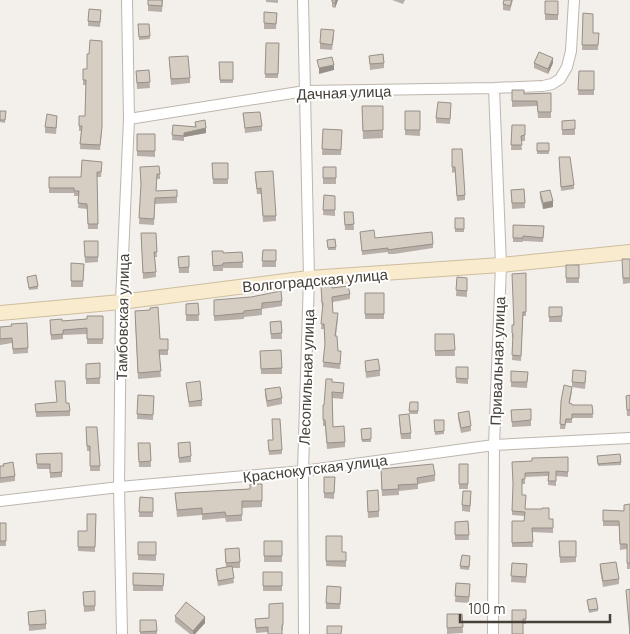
<svg xmlns="http://www.w3.org/2000/svg" width="630" height="634" font-family="Barlow,sans-serif">
<style>
.lines{fill:none;stroke-linecap:round;stroke-linejoin:round}
.street-casing{stroke:#beb6ad;stroke-width:12}
.secondary-casing{stroke:#cebd9e;stroke-width:16}
.street{stroke:#fff;stroke-width:10}
.secondary{stroke:#f9ebce;stroke-width:14}
.wall{fill:#b8b0a8}
.shaded-wall{fill:#969088}
.building{fill:#d6cdc3;stroke:#969088}
.labels{text-anchor:middle;dominant-baseline:central;stroke-width:4;stroke-linejoin:round;paint-order:stroke}
.street-label{font-size:15px;fill:#464039;stroke:#fff}
</style>
<rect width="100%" height="100%" fill="#f3efea"/>
<g class="lines">
<g class="street-casing">
<path id="street" d="M303 0 309 278 303 471 304 634
M129 119 305 91 494 88 543 86 552 84 560 79 567 67 571 51 574 0
M0 501 119 487 303 471 494 445 630 438
M122 634 119 487 121 302 129 119 127 0
M493 634 494 445 501 265 494 88"/>
</g>
<g class="secondary-casing">
<path id="secondary" d="M0 313 121 302 309 278 501 265 630 252"/>
</g>
<use href="#street" class="street"/>
<use href="#secondary" class="secondary"/>
</g>
<path class="wall" d="M148 0H163L162 12 148 11Z
M266 0H278V3L266 2Z
M332 0H338L335 8 332 7Z
M392 0H405L403 4Z
M513 0 510 11 503 10V4Z
M545 1H558V20H545Z
M264 12 277 13 276 29H264Z
M583 13 593 33H599L598 50H582Z
M101 15 100 27 88 26V21Z
M138 24H149L150 39 139 40Z
M334 36 332 50 320 49V43Z
M266 43H279L278 78H265Z
M369 56 384 63V68L370 70Z
M169 57 190 78V83L171 85Z
M219 62H233V83H220Z
M534 63H553L548 74 534 68Z
M83 69 102 131 100 150 80 149 81 131H79V116H85L86 85H83Z
M149 70 150 88 137 89 136 71Z
M579 71H594V95H578Z
M512 90 524 94 551 93V118H538L537 106 512 107Z
M362 106H383V138L363 139Z
M451 108 450 124 436 123V118Z
M0 111H6L5 123 0 122Z
M405 111H420V136L405 135Z
M243 113 262 126V131L245 133Z
M575 120V135H562V121Z
M57 121 56 134 45 133V127Z
M195 122 206 133 184 137V141L172 140 173 125 195 127Z
M512 125H525V141H521L522 150H511Z
M323 129 342 130 341 155H322Z
M137 134H155V157L137 156Z
M537 143H549V154H537Z
M452 149 465 195V200L457 201 455 172 452 173Z
M559 157 574 185V189L561 191Z
M212 163H228V184H213Z
M102 167 101 177H97L98 229H88L87 209 78 208 79 196H74V193H49V177H81Z
M140 167 160 174V179H157L156 191 177 190V203L155 204 154 225 139 224 141 187Z
M323 167H336V184H323Z
M255 177 276 216V221L263 222 261 194H257Z
M524 189 525 208 512 209 511 190Z
M540 192 553 207 543 209 540 198Z
M324 195 335 196V216L323 215Z
M344 212H353L354 230H345Z
M455 218H464V232H455Z
M513 225 544 226 543 242 523 241V242H513Z
M360 232 375 238 433 244V248L394 254H388V252L362 255Z
M141 233H156L157 257H155L156 277 143 279Z
M327 240 336 247V250H328Z
M84 241H98V262L85 263Z
M263 250H276V267H262Z
M212 251 223 253 242 252 243 268H223V271H213Z
M189 256V273H179L178 257Z
M630 259V283L623 284 622 265Z
M71 263 84 264 83 287H71Z
M566 265H579V283H566Z
M526 273V316H523L521 361 512 360 513 338H512V325H513Z
M27 277 38 286V289L29 290Z
M457 277 467 278V297L456 296Z
M321 286 332 288 350 294V299L333 302V313L338 318 336 336 338 351 341 356 340 369 323 367 325 346 324 329H321L323 308H322Z
M365 293H384V319H365Z
M214 300 282 301V306L262 309V315L244 317V319L214 321Z
M198 303 199 321H186V304Z
M549 307H562V322H549Z
M150 310 160 339H168V355H159L161 377 138 379 135 316Z
M103 316V344H87V334L63 335V339L51 340 50 320 62 321 87 319Z
M281 321 282 339H271L270 322Z
M0 327 28 348V353L13 354 12 343 0 345Z
M435 334H454L455 356H435Z
M260 351 282 368V374H261Z
M365 361 380 370V376L366 378Z
M100 363V384H86V364Z
M456 367H468V384L456 383Z
M511 371 528 372 527 388 511 387Z
M586 377 585 389 572 387V382Z
M332 382 344 389 343 399 332 398 333 427 345 442V447L327 449 325 426H323V405H324Z
M186 383 202 400V406L189 407Z
M265 389 282 398V404L267 407 265 395Z
M572 391 570 403 572 405H592L593 418H572V423H566L565 429H560L561 401Z
M138 395 154 396 153 420 137 419Z
M630 395V416H627L626 396Z
M410 402H418V414H409Z
M35 404 70 411V416L36 417Z
M511 410 531 420V426L512 427Z
M458 413 471 426V431L461 433 458 418Z
M399 420 411 433V439H401Z
M434 420 444 431V434L435 435Z
M86 427 100 466V471H90V451H87Z
M371 428V442H362L361 429Z
M268 440 282 450V454L269 455Z
M138 443H150L151 467H139Z
M178 443 191 456V462L179 463Z
M62 453V477L50 478V469H37L36 454Z
M597 456 621 462V465L598 466Z
M568 457V477L556 476V486L548 485V476L525 477V484H522V495L525 509 549 519H553V533L532 532 533 547H512V521H524V516L512 515 513 487 532 461Z
M459 464H468V489H459Z
M0 466 15 476V481L0 483Z
M381 474 435 475V481L418 484V489L399 491V495L382 496Z
M324 477H335L334 499 324 498Z
M262 484V507L242 508V521L226 522 225 518 202 520V515L177 517 175 493 250 489Z
M367 491 379 511V517L368 518Z
M140 497 153 498V517H139Z
M471 497 470 512 462 511V505Z
M630 504V569H627V549L620 550 619 526H603V510L624 511Z
M96 514 95 552 78 551V531H87Z
M468 521 469 540H455V522Z
M0 523H6V546H0Z
M326 536 342 552H346V567L326 566Z
M264 541H282V562H264Z
M559 541H576V562L560 563Z
M138 542H156V561L138 560Z
M225 554 240 562V568H232L234 583 218 586 216 574V569L226 567Z
M470 559 469 570 460 569V566Z
M512 563 527 564 526 583 511 582Z
M600 564 619 579V584L603 587 600 570Z
M263 572H282V591H263Z
M133 573 164 574 163 591H133Z
M456 583 470 584 469 603 455 602Z
M95 591V611L84 612 83 592Z
M341 593 340 609H326V603Z
M587 600 598 609V611L589 613Z
M283 603V630H282V634H268V632L256 633 255 619 269 618Z
M526 610V624H523L512 634Z
M28 612 46 624V629L29 631Z
M447 614H462L463 633 447 634Z
M175 616 205 623 195 634H190L175 622Z
M140 620 157 631V634H140Z"/>
<path class="shaded-wall" d="M336 0H338L335 8V3Z
M553 58V63L548 74V69Z
M334 65V70L319 74V68Z
M206 128V133L184 137V133Z
M553 201V207L543 209V203Z
M205 617V623L195 634H193V631Z"/>
<path class="building" d="M148 0H162V6L148 5Z
M332 0H336L335 3 332 2Z
M504 0H512L510 6 503 4Z
M545 1H558V15L545 14Z
M89 9 101 10 100 22 88 21Z
M264 12 277 13 276 24 264 23Z
M583 13 593 14V33H599L598 45H582Z
M138 24H149L150 36 139 37Z
M321 29 334 30 332 45 320 43Z
M90 40 102 41V127L100 145 80 144 82 126H79V116H85L86 80H83V69H87V54H89Z
M266 43H279L278 74H265Z
M539 52 553 58 548 69 534 63Z
M383 54 384 63 370 64 369 56Z
M188 56 190 78 171 79 169 57Z
M332 57 334 65 319 68 317 60Z
M219 62H233V80H220Z
M149 70 150 82 137 83 136 71Z
M579 71H594V90H578Z
M512 90H524V94L551 93V112H538L537 101H512Z
M438 102 451 103 450 119 436 118Z
M362 106H383V130L363 131Z
M0 111H6L5 120H0Z
M405 111H420V130H405Z
M260 112 262 126 245 128 243 113Z
M47 114 57 116 56 128 45 127Z
M205 120 206 128 184 133V136L172 135 173 125 196 127 195 122Z
M575 120V129L562 130V121Z
M512 125H525V135L521 136 522 145H511Z
M323 129 342 130 341 150 322 149Z
M137 134H155V151H137Z
M537 143H549V151H537Z
M452 149H462L465 195 457 196 455 167H452Z
M559 157H570L574 185 561 187Z
M82 160 102 162 101 172H97L98 224H88L87 204 78 203 79 191H74V188H49V177H81Z
M212 163H228V179H213Z
M159 166 160 174H157L156 191 177 190V197L155 198 154 219 139 218 141 184 140 167Z
M323 167H336V178H323Z
M273 171 276 216H263L261 188 257 189 255 172Z
M524 189 525 203H512L511 190Z
M550 190 553 201 543 203 540 192Z
M324 195 335 196V210H323Z
M344 212H353L354 224 345 225Z
M455 218H464V229H455Z
M513 225 544 226 543 238 523 236V238H513Z
M374 230 375 238 432 232 433 244 394 249 388 250V248L362 251 360 232Z
M141 233H156L157 252H154L156 272 143 273Z
M335 239 336 247 328 248 327 240Z
M84 241H98V257H85Z
M263 250H276V261H262Z
M212 251H223V253L242 252 243 262 223 263V265L213 266Z
M189 256V267L179 268 178 257Z
M622 259H630V278H623Z
M71 263 84 264 83 281H71Z
M566 265H579V278H566Z
M526 273V312H523L521 356 512 355 513 334 512 333V325H514L512 274Z
M36 275 38 286 29 288 27 277Z
M457 277 467 278V291L456 290Z
M321 286H332V288L348 286 350 294 332 297 333 313H338L335 336H337L338 351H341L340 364 323 362 325 344 324 324H321L323 303H322Z
M281 291 282 301 262 303V309L244 311V313L214 316V300L251 297Z
M365 293H384V314H365Z
M198 303 199 315H186V304Z
M158 307 160 339H168V350H159L161 371 138 373 135 311 150 310V308Z
M549 307H562V316L549 317Z
M87 316H103V339H87V328L63 330V334L51 335 50 320 62 319V321L87 319Z
M281 321 282 333 271 334 270 322Z
M27 323 28 348 13 349 12 338 0 339V327L12 326 11 324Z
M435 334H454L455 350 435 351Z
M281 350 282 368 261 369 260 351Z
M378 359 380 370 366 372 365 361Z
M100 363V378L86 379V364Z
M456 367H468V379L456 378Z
M573 370 586 371 585 383 572 382Z
M511 371 528 372 527 382H511Z
M326 379H332V382L344 383 343 393 332 392 333 427 344 426 345 442 327 443 325 420H323V405H324Z
M55 381H65L66 403H69L70 411 36 412 35 404 57 402Z
M200 381 202 400 189 402 186 383Z
M564 385 572 387 569 403 572 404V405H592L593 414H572V419H566L565 425 560 424 561 401Z
M280 387 282 398 267 401 265 389Z
M138 395 154 396 153 415 137 414Z
M630 395V410H627L626 396Z
M410 402H418V411H409Z
M531 409V420L512 422 511 410Z
M469 411 471 426 461 428 458 413Z
M409 414 411 433 401 434 399 415Z
M272 419H280L282 450 269 451 268 440H273Z
M434 420H444V431L435 432Z
M86 427H97L100 466H90V446H87Z
M371 428V439L362 440 361 429Z
M190 442 191 456 179 458 178 443Z
M138 443H150L151 461 139 462Z
M62 453V472L50 473V464H37L36 454Z
M620 454 621 462 598 464 597 456Z
M568 457V472L556 471V481H548L549 472 525 473V479H522V495H526L525 509H542V508H549V519H553V528H532L533 542 512 543V521H524L525 512 512 511 513 484 512 462 532 461V458Z
M13 462 15 476 0 478V466H4L3 464Z
M433 464 435 475 417 478 418 484 398 485 399 489 382 490 381 469Z
M459 464H468V484H459Z
M324 477H335L334 493H324Z
M250 484H262V501H242V515L226 516 225 512 202 514V508L177 510 175 493 250 489Z
M378 490 379 511 368 512 367 491Z
M463 491H471L470 506 462 505Z
M140 497 153 498V512H139Z
M630 504V563H627V544H620L619 521H603V510L624 511V505Z
M87 514H96L95 547H78V531H87Z
M468 521 469 535H455V522Z
M0 523H6V541H0Z
M326 536H342V552H346V561H326Z
M264 541H282V556H264Z
M559 541H576V557H560Z
M138 542H156V555H138Z
M239 548 240 562 226 563 225 549Z
M462 555 470 556 469 567 460 566Z
M616 562 619 579 603 581 600 564Z
M512 563 527 564 526 577 511 576Z
M232 566 234 578 218 581 216 569Z
M263 572H282V586H263Z
M133 573 164 574 163 586 133 585Z
M456 583 470 584 469 597 455 596Z
M327 586 341 587 340 604 326 603Z
M630 589V634L626 590Z
M95 591V606H84L83 592Z
M596 598 598 609 589 610 587 600Z
M186 602 205 617 193 631 175 616Z
M283 603V625H282V634H268V627L256 628 255 619 269 618V604Z
M45 610 46 624 29 625 28 612Z
M512 610H526V619H523V634H512Z
M447 614H462L463 627 447 628Z
M140 620H156L157 631 140 632Z
M327 626H342L341 634H327Z"/>
<g class="labels">
<g class="street-label">
<text transform="translate(344 92) rotate(-2)">Дачная улица</text>
<text transform="translate(315 280) rotate(-5)">Волгоградская улица</text>
<text transform="translate(122 317) rotate(-89)">Тамбовская улица</text>
<text transform="translate(497 361) rotate(-88)">Привальная улица</text>
<text transform="translate(306 377) rotate(-88)">Лесопильная улица</text>
<text transform="translate(315 468) rotate(-7)">Краснокутская улица</text>
</g>
</g>
<path d="M460 614v8h150v-8" fill="none" stroke="#464039" stroke-width="2.5"/>
<text x="468" y="614" font-size="15" fill="#464039" stroke="#ffffff" stroke-width="4" paint-order="stroke">100 m</text>
</svg>
